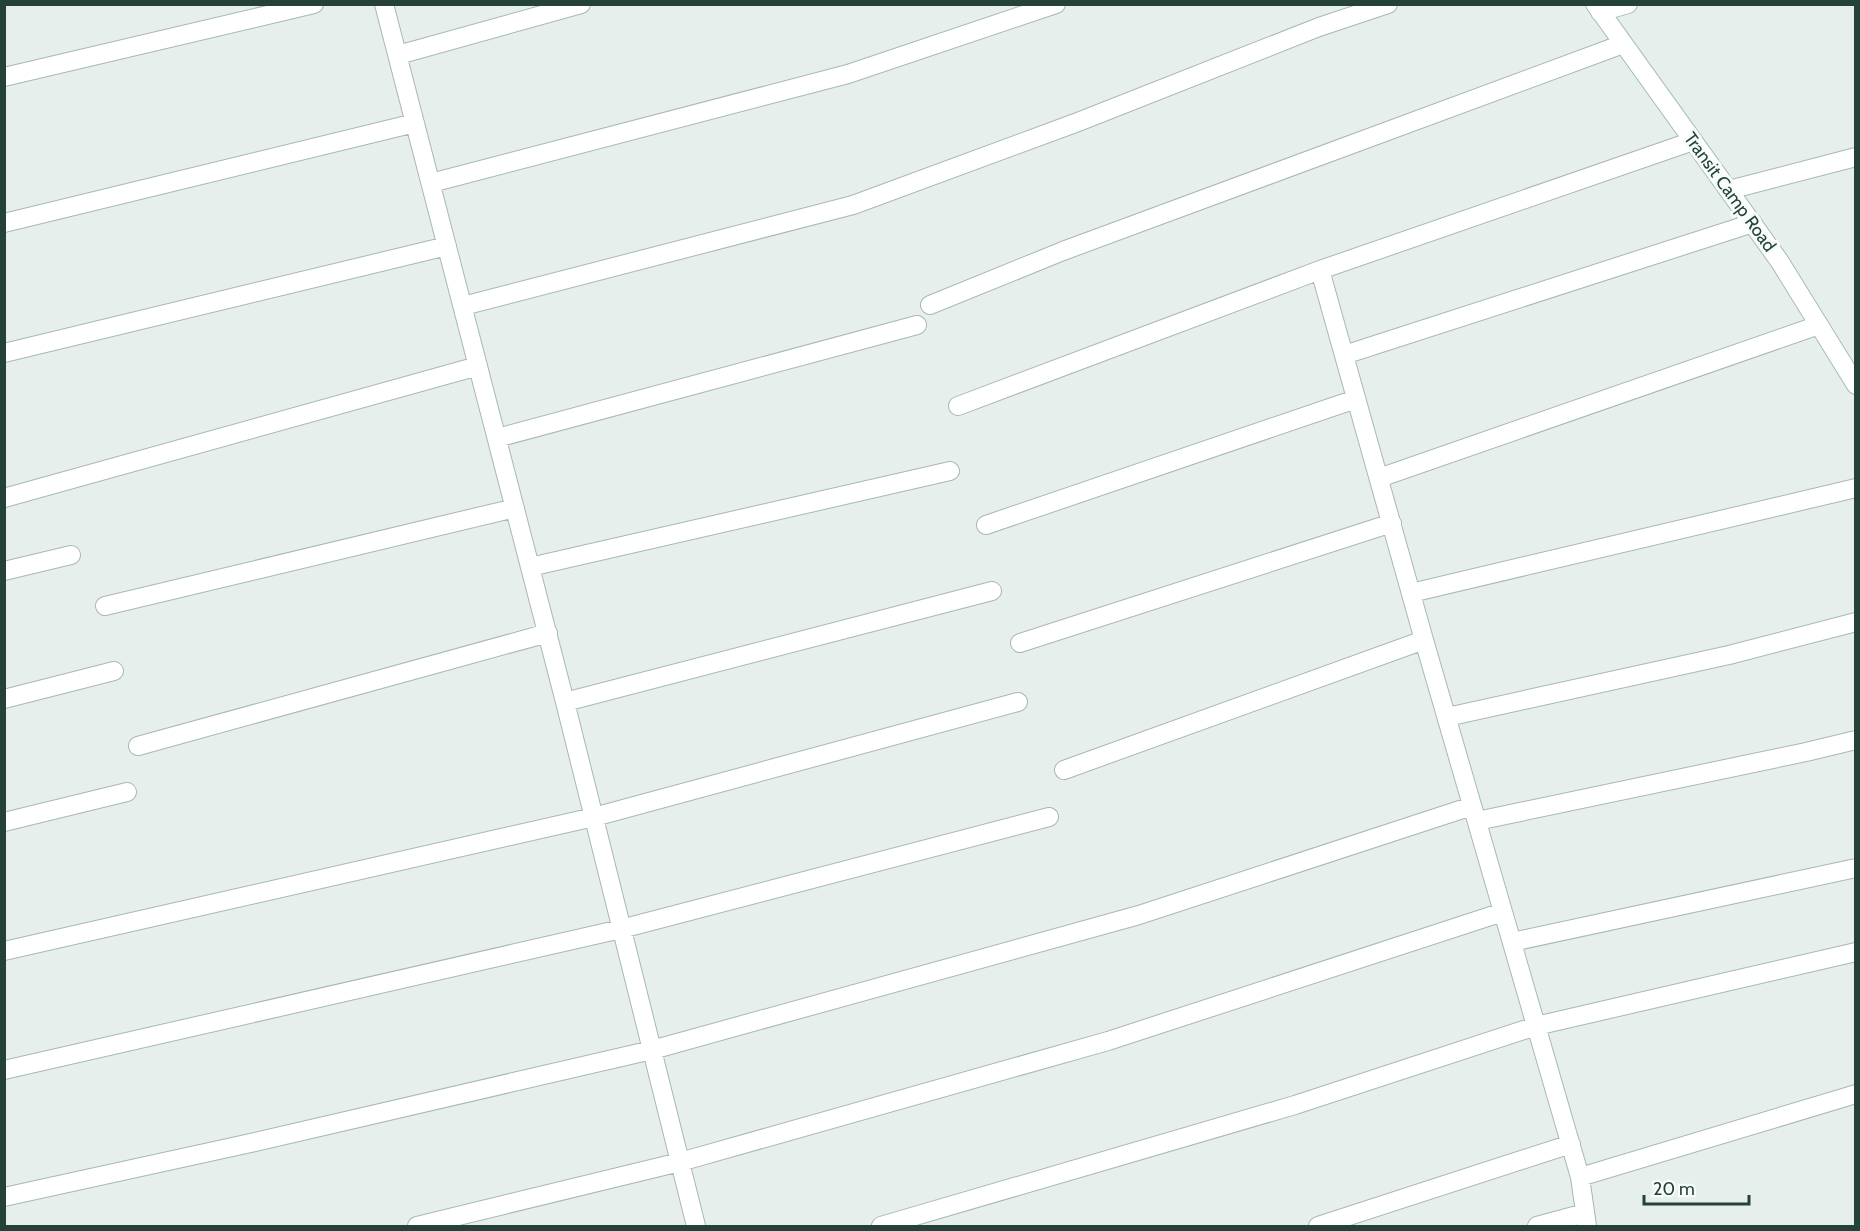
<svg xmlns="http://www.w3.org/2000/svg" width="1860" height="1231" font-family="Cabin,sans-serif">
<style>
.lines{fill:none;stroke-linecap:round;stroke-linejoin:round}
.street-casing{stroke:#a8b8b2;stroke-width:20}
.secondary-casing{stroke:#a4bbb3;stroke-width:20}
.street{stroke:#fff;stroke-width:18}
.secondary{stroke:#fff;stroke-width:18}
.labels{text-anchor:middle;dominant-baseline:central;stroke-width:6;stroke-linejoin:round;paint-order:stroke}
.street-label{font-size:18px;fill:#24423a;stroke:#f7fbf9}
</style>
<rect width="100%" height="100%" fill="#e6efeb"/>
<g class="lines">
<g class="street-casing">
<path id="street" d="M384 4 565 702 696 1226
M1600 12 1628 4
M398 55 581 4
M4 77 314 4
M431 183 848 74 1056 4
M1729 190 1856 157
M4 223 415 123
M1320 270 1424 640 1580 1177 1587 1226
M930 305 1063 251 1623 44
M463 306 853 205 1078 122 1319 27 1388 4
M4 353 447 246
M1344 355 1753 223
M958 406 1320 270 1693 141
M497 438 917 325
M1379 478 1819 325
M4 498 478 366
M986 525 1356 399
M530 567 950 471
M4 571 71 555
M1411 593 1856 488
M105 606 515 508
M1020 643 1392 523
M4 699 114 671
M565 702 992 591
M1447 717 1729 655 1856 622
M138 746 548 633
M1064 770 1424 640
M1477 821 1806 752 1856 740
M4 822 127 792
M1512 942 1856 868
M4 951 594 817 1018 702
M4 1070 621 929 1049 817
M1580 1177 1856 1094
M4 1197 246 1144 652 1050 1139 915 1472 806
M417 1226 680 1162 1108 1041 1503 912
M881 1226 1295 1105 1536 1026 1856 952
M1318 1226 1571 1144
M1537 1226 1585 1213"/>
</g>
<g class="secondary-casing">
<path id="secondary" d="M1595 4 1780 262 1856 385"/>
</g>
<use href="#street" class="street"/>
<use href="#secondary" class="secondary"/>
</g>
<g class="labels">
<g class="street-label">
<text transform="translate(1730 192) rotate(54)">Transit Camp Road</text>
</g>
</g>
<rect width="1860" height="1231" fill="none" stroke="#24423a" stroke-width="12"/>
<path d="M1644 1195v9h105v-9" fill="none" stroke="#24423a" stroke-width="3"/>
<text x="1653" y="1195" font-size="18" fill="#24423a" stroke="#f7fbf9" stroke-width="4.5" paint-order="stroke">20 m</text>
</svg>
